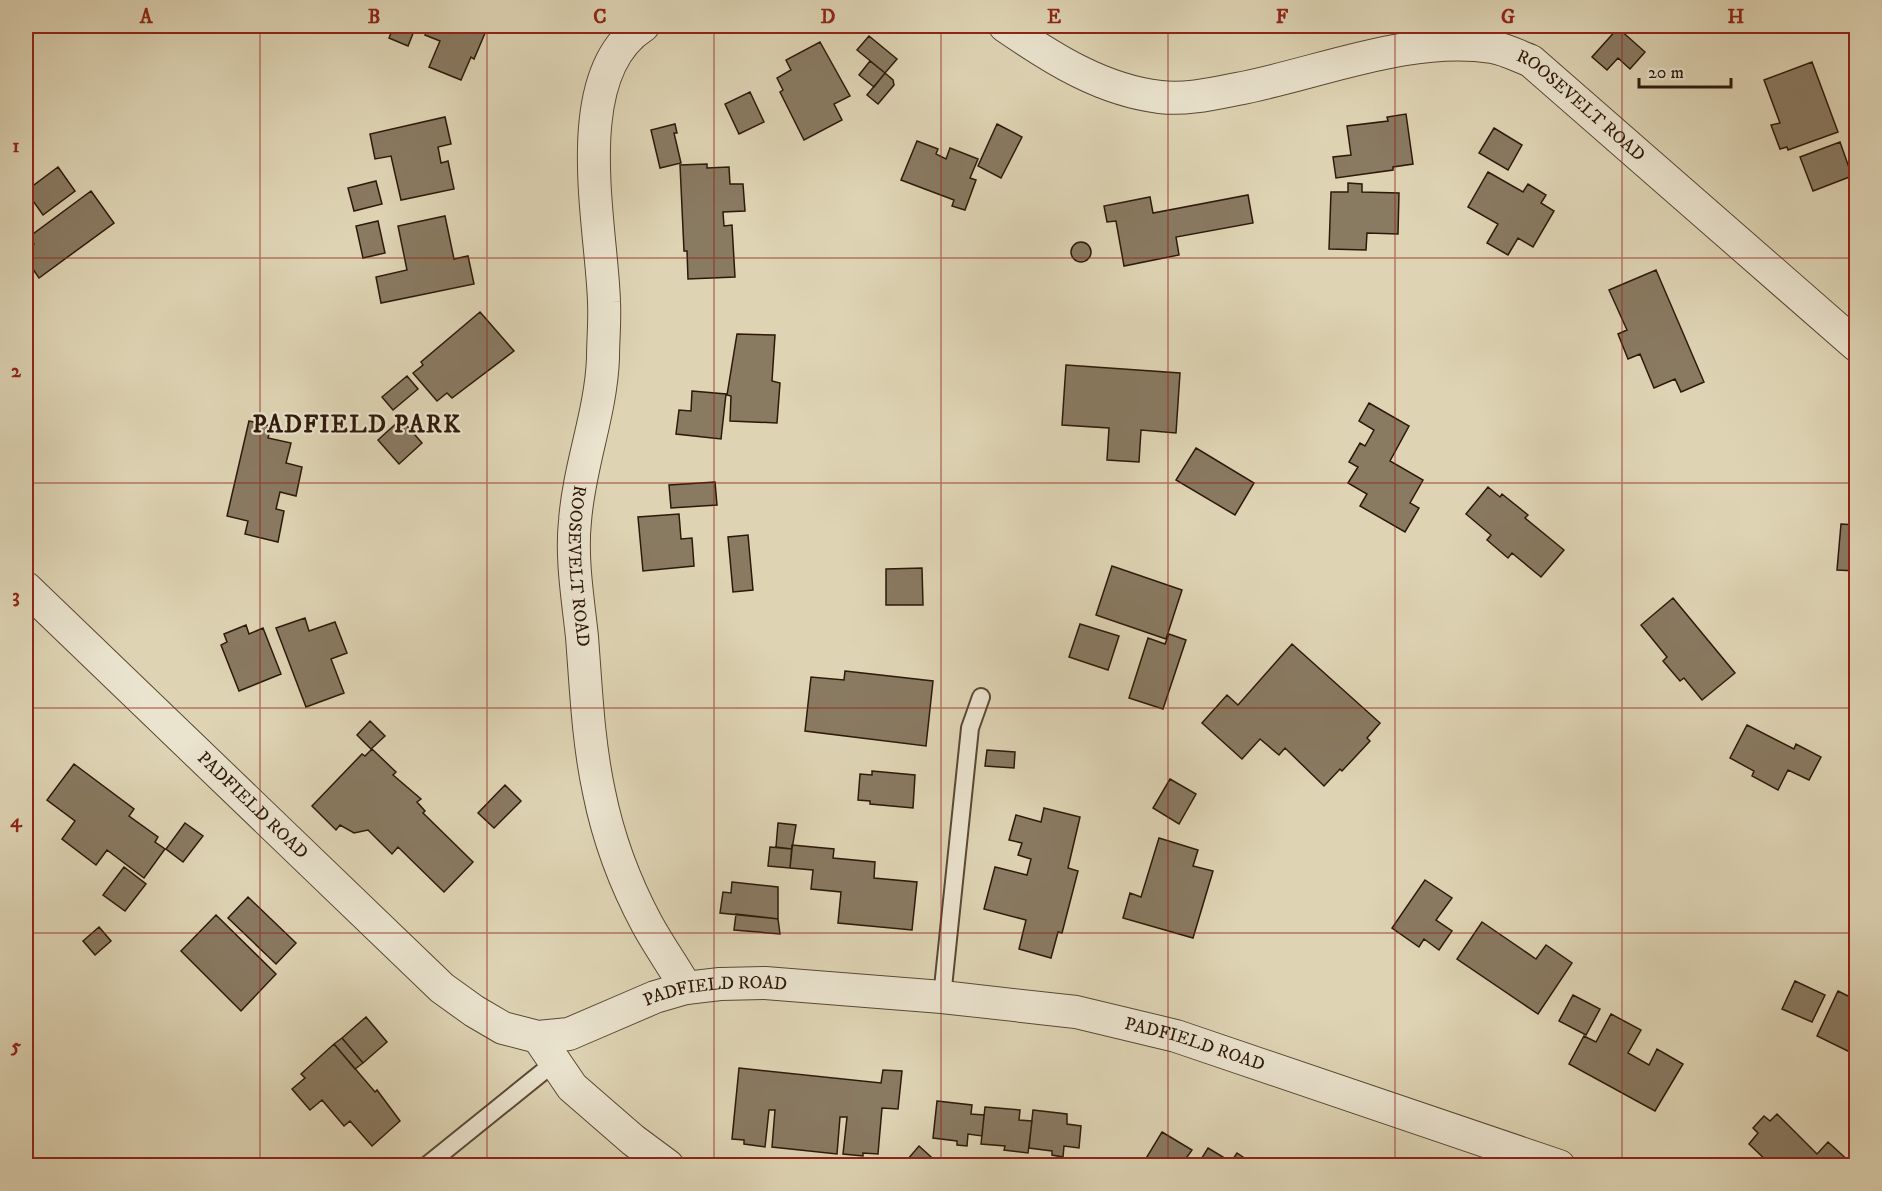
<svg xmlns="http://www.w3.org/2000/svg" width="1882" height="1191" font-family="'IM FELL DW Pica',serif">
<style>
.building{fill:#897a62;stroke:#2d190a;stroke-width:1.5}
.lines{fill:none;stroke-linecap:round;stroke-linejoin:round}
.service-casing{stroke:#594834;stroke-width:20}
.minor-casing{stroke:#594834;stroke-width:34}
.service{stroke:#eae3ce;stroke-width:16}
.minor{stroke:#eae3ce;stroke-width:32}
.grid{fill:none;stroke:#8f2418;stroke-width:1.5;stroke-opacity:0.55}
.labels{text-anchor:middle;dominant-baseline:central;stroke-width:4.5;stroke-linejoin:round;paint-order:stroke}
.street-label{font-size:18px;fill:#2d190a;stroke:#eae3ce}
.district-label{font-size:24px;font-weight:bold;letter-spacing:1.5px;fill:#2d190a;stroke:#eae3ce}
.neatline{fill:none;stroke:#8f2418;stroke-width:2}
.grid-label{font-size:20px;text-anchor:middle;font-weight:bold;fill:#8f2418}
</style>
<rect width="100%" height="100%" fill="#ded4b4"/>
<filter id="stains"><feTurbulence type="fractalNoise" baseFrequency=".00333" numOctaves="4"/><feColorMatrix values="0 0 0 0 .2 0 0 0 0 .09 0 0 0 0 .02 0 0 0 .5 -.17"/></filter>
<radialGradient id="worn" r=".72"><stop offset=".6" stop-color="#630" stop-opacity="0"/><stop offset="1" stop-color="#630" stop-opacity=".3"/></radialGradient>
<path class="building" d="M394 26H416L408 46 389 38Z
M429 26H488L474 59 471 57 461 80 429 67 440 41 425 35Z
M1618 28 1645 52 1630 69 1618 58 1607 70 1592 57Z
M869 36 897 59 885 73 857 50Z
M820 42 850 96 834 104 842 120 804 140 780 92 783 90 777 78 791 70 786 60Z
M870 61 885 73 874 87 859 75Z
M1812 62 1838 132 1788 150 1787 147 1780 149 1771 125 1780 123 1764 80Z
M885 73 893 80 894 85 878 104 867 95Z
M750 92 764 122 739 134 725 104Z
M1406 114 1413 164 1393 167V170L1336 178 1333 157 1351 155 1347 126 1388 121 1387 117Z
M445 117 451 144 438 147 441 163 448 161 454 189 401 200 391 156 375 159 370 134Z
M675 124 677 133H674L681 163 660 168 651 130Z
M997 124 1022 137 1001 178 978 166Z
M1494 128 1522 145 1508 170 1479 153Z
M917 141 938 149 936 154 946 159 950 148 978 159 970 178 976 180 965 210 952 206 954 200 901 180Z
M1840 142 1852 176 1813 191 1800 157Z
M707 164V168L729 167 730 184H743L745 211 723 212 724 226 732 225 735 277 688 279 687 251H684L680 165Z
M58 167 75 191 43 215 26 191Z
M1488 172 1523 192 1528 184 1546 195 1541 203 1554 211 1533 247 1518 238 1508 255 1487 243 1498 224 1468 207Z
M376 181 382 204 354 211 348 188Z
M1348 183 1362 184V192L1399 193 1398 234 1367 233 1366 250 1329 249 1331 192H1348Z
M91 191 114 223 39 278 26 259V251L34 244 29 237Z
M1248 195 1253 223 1176 237 1179 255 1124 266 1116 221 1107 222 1104 206 1150 197 1153 213Z
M445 216 454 259 468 256 474 284 381 303 376 277 407 270 398 226Z
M378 221 385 253 363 258 356 226Z
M1071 252a10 10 0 1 1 20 0a10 10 0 1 1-20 0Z
M1656 270 1704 382 1681 392 1675 379 1654 388 1640 354 1628 359 1618 334 1627 330 1609 290Z
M480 312 514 351 452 398 447 393 437 401 413 373 423 365 421 362Z
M737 334 775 335 772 381 780 383 777 423 730 421 731 396 727 395Z
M1066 365 1180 373 1176 433 1141 430 1139 462 1107 460 1109 428 1062 425Z
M407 376 418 389 393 410 382 397Z
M692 391 726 394 721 439 676 434 679 410 691 411Z
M1369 403 1409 426 1390 461 1423 480 1410 503 1419 508 1405 532 1360 506 1367 494 1348 483 1358 467 1349 462 1360 443 1365 446 1374 430 1359 421Z
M401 419 422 443 399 464 378 440Z
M249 421 271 426 268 438 291 443 286 463 302 467 296 496 280 492 276 509 284 511 278 542 245 534 248 521 227 516Z
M1196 448 1254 483 1235 515 1176 480Z
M715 482 717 505 671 508 669 485Z
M1488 487 1500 497 1502 494 1528 515 1525 518 1564 550 1541 577 1512 553 1508 558 1487 540 1491 535 1466 514Z
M679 514 681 539 692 538 694 566 643 571 638 517Z
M1841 524 1856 525V571L1837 570Z
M748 535 753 590 733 592 728 537Z
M1112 566 1182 590 1166 639 1096 615Z
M922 568 923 605H886V569Z
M1673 598 1735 673 1702 700 1684 678 1680 681 1663 661 1667 657 1641 625Z
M305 618 309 631 335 622 347 653 331 659 344 693 306 707 276 628Z
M1080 624 1119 636 1108 670 1069 657Z
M246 625 249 634 263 628 281 674 239 691 221 645 227 642 224 634Z
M1169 634 1186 640 1163 709 1129 698 1148 638 1165 644Z
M1292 644 1380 723 1367 738 1370 741 1342 771 1340 769 1324 786 1285 748 1279 755 1260 739 1242 759 1202 723 1227 695 1238 705Z
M845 671 933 681 926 746 805 731 811 677 844 680Z
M370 721 385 736 371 749 357 735Z
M1747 725 1794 749 1796 744 1821 757 1809 780 1788 770 1778 790 1752 776 1754 771 1730 758Z
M372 749 396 772 393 775 421 799 417 802 425 811 423 813 473 862 444 892 398 847 392 854 368 830 354 833 340 825 336 830 312 806 362 754 365 756Z
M987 750 1015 752 1014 768 985 766Z
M74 764 134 809 129 816 158 837 155 842 165 849 144 878 107 850 96 865 62 839 75 821 47 800Z
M872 771 915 775 913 808 870 804V801L858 800 860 774 872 775Z
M1170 779 1196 794 1179 824 1153 808Z
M505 785 521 801 494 828 478 813Z
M1044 808 1080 817 1068 868 1078 871 1062 933 1058 932 1051 958 1019 949 1026 920 984 909 995 867 1027 875 1031 859 1018 855 1022 843 1009 840 1016 815 1041 822Z
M185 823 203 836 183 862 166 849Z
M778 823 796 825 792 849 776 847Z
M1159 838 1198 850 1193 866 1213 871 1193 938 1123 918 1130 893 1141 897Z
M792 845 834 849 833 858 875 862 874 878 917 882 912 930 838 923 841 892 811 889 813 870 790 868Z
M770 847 792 849 790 868 768 866Z
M124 867 146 884 125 911 103 895Z
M1425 880 1452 898 1436 920 1452 931 1439 950 1424 939 1419 947 1392 928Z
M732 882 778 887V919L720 913 723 892 731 893Z
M248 897 296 943 276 964 228 918Z
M736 914 778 919 780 934 734 930Z
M216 915 276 974 241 1011 181 951Z
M1482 922 1536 959 1546 945 1572 963 1538 1014 1457 959Z
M99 927 111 941 95 955 83 941Z
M1795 981 1825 995 1812 1022 1782 1009Z
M1838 991 1856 1000V1055L1817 1036Z
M1573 995 1600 1009 1586 1035 1559 1021Z
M1611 1014 1641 1030 1628 1053 1649 1065 1657 1049 1683 1064 1655 1111 1569 1064 1584 1036 1596 1042Z
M366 1017 387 1042 363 1063 342 1038Z
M342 1038 363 1063 355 1069 334 1044Z
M334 1044 375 1092 377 1090 400 1121 372 1146 350 1121 344 1126 322 1100 310 1110 292 1089 305 1078 301 1074Z
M1856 1065V1084L1849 1081Z
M739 1068 881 1083 883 1070 902 1071 898 1109 882 1108 878 1154 863 1153V1156L843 1154 847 1117H840L837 1154 772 1147 775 1110H769L765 1147 744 1144V1140L732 1139Z
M937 1101 972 1105 971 1114 984 1115 982 1136 968 1134 967 1146 957 1145V1141L933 1138Z
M985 1107 1020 1110 1019 1120 1032 1121 1028 1153 1004 1150 1005 1146 981 1144Z
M1033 1110 1067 1114V1124L1081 1126 1079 1148 1064 1146 1063 1157 1052 1155V1151L1029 1148Z
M1777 1114 1817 1154 1828 1142 1852 1164 1772 1166 1749 1144 1758 1133 1753 1128 1764 1116 1770 1121Z
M1162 1132 1192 1150 1187 1157 1197 1166 1142 1165Z
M919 1146 941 1166H902Z
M1208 1148 1231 1162 1237 1153 1256 1166H1197Z"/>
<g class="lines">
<g class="service-casing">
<path id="service" d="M942 997 970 728 981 697
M426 1166 555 1062"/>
</g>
<g class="minor-casing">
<g id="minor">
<path id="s1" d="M643 26C566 75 602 227 604 302 605 321 603 340 603 358 601 413 579 466 575 521 571 559 578 599 582 637 586 688 588 741 599 792 608 837 625 883 647 924 659 946 674 967 686 988"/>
<path id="s2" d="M1005 26C1053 59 1102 90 1160 97 1186 100 1212 94 1237 89 1317 74 1409 34 1492 47 1505 49 1518 56 1531 61L1856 345"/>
<path id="s3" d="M26 588 442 988 474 1011 503 1028 538 1037 569 1034 655 997 686 988 720 984 765 983 942 997 1076 1012 1176 1036 1559 1166"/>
<path d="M538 1037 572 1087 633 1140 668 1166"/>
</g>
</g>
<use href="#service" class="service"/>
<use href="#minor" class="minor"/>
</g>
<path class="grid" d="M260 26V1166M487 26V1166M714 26V1166M941 26V1166M1168 26V1166M1395 26V1166M1622 26V1166M26 258H1856M26 483H1856M26 708H1856M26 933H1856"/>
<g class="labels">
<g class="street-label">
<text stroke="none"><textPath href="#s2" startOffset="618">ROOSEVELT ROAD</textPath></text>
<text stroke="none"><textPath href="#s1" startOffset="558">ROOSEVELT ROAD</textPath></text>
<text stroke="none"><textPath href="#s3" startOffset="314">PADFIELD ROAD</textPath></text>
<text stroke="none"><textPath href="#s3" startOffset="872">PADFIELD ROAD</textPath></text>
<text stroke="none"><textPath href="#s3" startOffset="1358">PADFIELD ROAD</textPath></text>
</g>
<g class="district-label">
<text x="357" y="425">PADFIELD PARK</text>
</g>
</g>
<rect width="1882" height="1191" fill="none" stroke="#ded4b4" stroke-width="66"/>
<path d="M1639 78v9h92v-9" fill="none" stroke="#2d190a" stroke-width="3"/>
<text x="1648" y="78" font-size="18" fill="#2d190a" stroke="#eae3ce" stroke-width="4.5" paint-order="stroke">20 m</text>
<rect x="33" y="33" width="1816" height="1125" class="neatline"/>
<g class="grid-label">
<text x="146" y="23">A</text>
<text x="374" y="23">B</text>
<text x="600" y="23">C</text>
<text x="828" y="23">D</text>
<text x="1054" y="23">E</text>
<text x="1282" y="23">F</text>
<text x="1508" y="23">G</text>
<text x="1736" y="23">H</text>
<text x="16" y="152">1</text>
<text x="16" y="377">2</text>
<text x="16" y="602">3</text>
<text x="16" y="827">4</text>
<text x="16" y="1052">5</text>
</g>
<rect width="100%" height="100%" filter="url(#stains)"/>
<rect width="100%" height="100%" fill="url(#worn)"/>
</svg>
